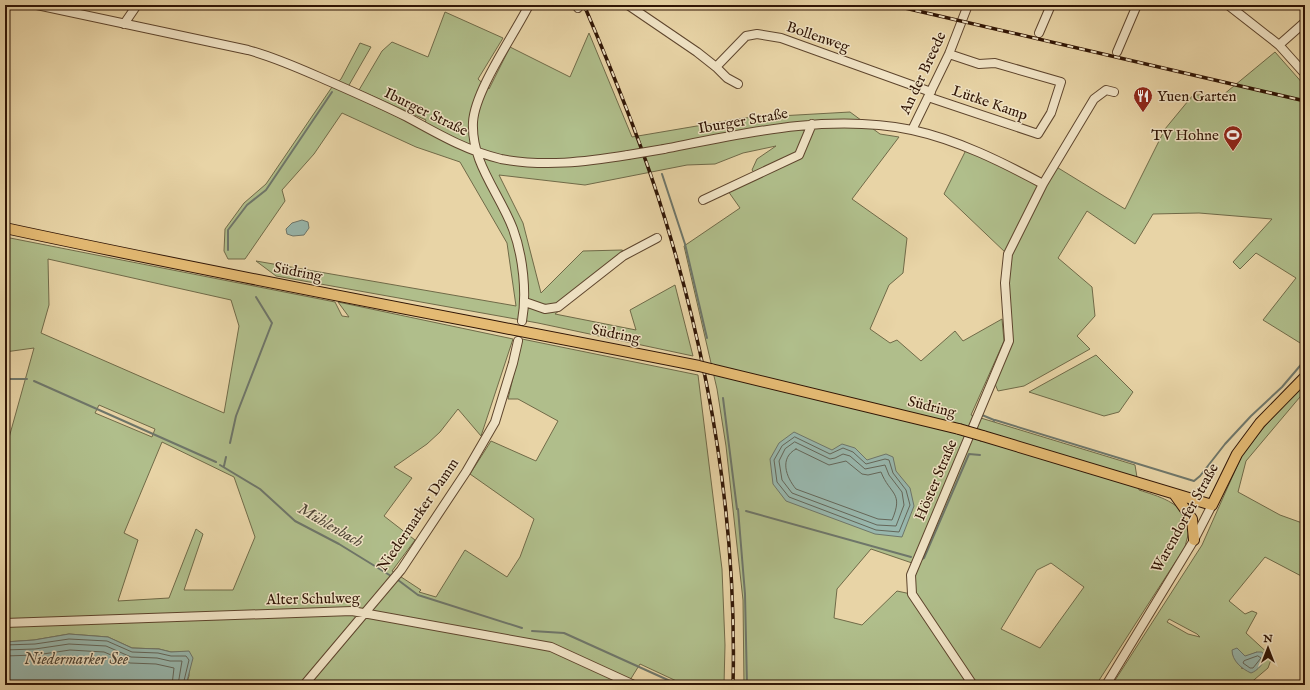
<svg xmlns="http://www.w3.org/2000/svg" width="1310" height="690" font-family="'IM FELL English',serif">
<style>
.green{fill:#b0be8b;stroke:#706a48;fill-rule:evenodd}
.water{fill:#98b7ad;stroke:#6e766a}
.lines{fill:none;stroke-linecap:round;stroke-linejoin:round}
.shore{stroke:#646659;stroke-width:1}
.stream{stroke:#6e766a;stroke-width:2}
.minor-casing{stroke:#5e452d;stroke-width:10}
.major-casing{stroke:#301505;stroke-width:12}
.minor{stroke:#f0e3c5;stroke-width:8}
.major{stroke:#e4ba73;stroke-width:10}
.rail-casing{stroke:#301505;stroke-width:3.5}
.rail{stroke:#f0e3c5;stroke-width:2;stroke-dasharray:6;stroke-linecap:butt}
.minor-bridge-casing{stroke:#5e452d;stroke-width:10;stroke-linecap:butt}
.major-bridge-casing{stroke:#301505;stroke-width:12;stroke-linecap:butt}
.minor-bridge{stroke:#f0e3c5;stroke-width:8}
.major-bridge{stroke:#e4ba73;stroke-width:10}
.labels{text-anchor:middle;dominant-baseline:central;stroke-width:3;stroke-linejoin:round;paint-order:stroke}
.street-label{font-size:15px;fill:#301505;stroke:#f0e3c5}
.poi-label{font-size:15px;fill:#301505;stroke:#f0e3c5;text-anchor:start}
.water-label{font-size:16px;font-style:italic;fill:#4f4637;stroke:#f0e3c5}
</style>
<rect width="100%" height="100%" fill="#e8d4a6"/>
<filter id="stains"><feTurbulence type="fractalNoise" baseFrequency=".005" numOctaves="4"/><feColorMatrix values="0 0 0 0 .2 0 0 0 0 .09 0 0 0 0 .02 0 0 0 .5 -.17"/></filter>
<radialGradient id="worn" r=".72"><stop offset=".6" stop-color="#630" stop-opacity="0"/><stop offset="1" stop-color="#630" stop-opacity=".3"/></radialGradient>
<path class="green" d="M445 12 503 38 478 79 489 89 510 47 570 77 589 33 632 137 744 118 850 112 880 134 899 137 852 199 907 238 903 273 889 285 870 329 890 343 897 340 921 361 955 331 963 341 1002 319 1004 341 971 415 1135 465 1139 490C1157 496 1183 502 1189 525 1190 531 1186 541 1185 547L1096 685H977L915 594V564L871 549 837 589 834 618 862 625 897 591 911 594 968 685H744L743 600 726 446 717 389 684 246 740 208 728 191 758 177 752 170 757 159 776 146 743 153 715 164 687 165 585 185 499 175 523 223 541 293 583 251 622 250 630 255 555 314 636 330 630 310 675 285 693 356 538 323 276 276 256 261 516 306 507 243 460 162 416 147 342 113 314 154 282 190 285 201 245 259H228L224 251 225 229 244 203 266 184 332 87 341 79 360 43 371 47 345 92 423 129 426 120 359 90 382 51 392 42 428 57ZM1051 563 1084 587 1040 648 1001 629 1037 570Z
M1275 52 1305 86V346L1263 320 1296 278 1256 253 1240 269 1233 262 1272 219 1199 213 1153 214 1135 244 1087 211 1058 258 1092 287 1095 316 1077 336 1090 349 1024 386 998 391 995 384 1012 342 1007 283 1011 254 1055 166 1125 209 1165 129 1193 95H1223Z
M967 148 1042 185 1007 254 944 194Z
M5 237 335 302 342 316 349 317 338 302 513 339 481 436 458 409 440 432 427 444 394 467 412 478 384 516 415 540 392 571 421 590 419 592 436 597 465 550 507 577 520 557 534 519 470 474 491 441 536 461 558 421 518 399H508L522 339 698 375 722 569 725 645 724 685H685L640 664 627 685H186L189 676V652H171L159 649 132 648 108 637 69 634 34 640 5 642V452L34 348 5 352ZM48 259 231 300 239 326 224 413 41 333 49 305ZM99 405 155 429 152 437 95 413ZM162 442 234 477 255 537 233 590H184L203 534 196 529 169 598 118 601 138 540 124 533Z
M1096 355 1133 392 1119 412 1104 416 1029 392Z
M1305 384V391L1246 461 1238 492 1280 515 1305 524V578L1265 557 1229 601 1245 614 1252 611 1257 613 1246 633 1272 657 1268 668 1248 685H1112L1202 545 1242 455 1265 426ZM1169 619 1197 634 1200 637 1188 634 1167 622ZM1237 649 1245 657 1257 652 1242 669Z"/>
<path class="water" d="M302 220 308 222 309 228 304 235 293 236 287 234 286 229 292 223Z
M794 432 832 450 842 444 855 448 867 460 886 454 893 457 896 471 910 488 914 506 902 537 875 534 786 501 773 484 770 459 779 443Z
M69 634 108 637 132 648 159 649 171 652 189 651 193 658 186 685H5V642L34 640Z
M1237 648 1245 656 1257 652H1262L1265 656C1265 663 1257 671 1251 673 1242 669 1232 661 1232 650Z"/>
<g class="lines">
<path class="shore" d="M795 437 830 454 843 448 853 452 866 464 885 459 889 460 893 473 906 490 910 505 899 532 876 530 789 497 777 482 774 460 782 446Z
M795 442 830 459 835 458 843 454 850 456 865 469 885 465 889 475 902 492 904 505 896 526 877 525 792 493 782 480 779 461 785 449Z
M796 449 829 465 846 461 862 474 868 475 881 472C890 495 904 492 892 520L878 519 796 489C786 477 779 458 796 449Z
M5 645 35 644 69 639 107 641 132 652 158 653 171 656H186L189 660 183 685
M5 650 35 649 69 644 106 646 131 657 157 658 170 661H182L178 685
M5 656 36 655 70 650 104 652 130 663 156 664 174 668 172 685
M1258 656 1261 658 1253 668H1250L1243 663 1244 661Z"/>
<path class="stream" d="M662 174 685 244 707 338
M228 250V230L247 205 266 190 332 92
M5 379H27
M34 381 216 462
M723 398 737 509
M982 415 994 420
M994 421 995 420 1194 481 1200 476 1225 444 1251 416 1282 387 1305 360
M230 443 236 416 272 323 256 297
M220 465 260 489 295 521 339 544 391 576
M224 466 226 457
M738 509 745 594 747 685
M746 511 911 557
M921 560 924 558 969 454 980 455
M398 580 418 595 522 628
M532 631 564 633 679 685"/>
<g class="minor-casing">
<path id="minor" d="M37 5 248 50C278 58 305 71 333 83 358 94 383 105 407 117 438 134 467 151 501 159 544 167 585 162 628 155
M576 5 578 8
M628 5 697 52 716 67 746 36 757 34 781 38 931 92
M1228 5 1279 45 1305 74
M124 24 137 5
M1039 33 1051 5
M1279 45 1305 22
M1117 52 1137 5
M716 67 727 78 738 84
M928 97 1038 134 1051 113 1061 82 995 63 979 64 949 54
M912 130 949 54 968 5
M664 149C745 133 829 113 912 130 958 140 1002 162 1043 184
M703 200 799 155 812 124
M525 302 545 309 558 307 623 256 657 238
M522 321C527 293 523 256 513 229 499 192 471 163 473 122 475 90 514 35 529 5
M5 623 352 611 551 647 634 685
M304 685 401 570 466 472 495 422 513 363 518 341
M973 685 912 594 911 575 1009 341 1005 283 1008 254 1043 184 1094 99 1106 90 1114 92
M1106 685 1194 540 1212 505"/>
</g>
<g class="major-casing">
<path id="major" d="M5 228C236 278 468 320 699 366
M711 369 959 429
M983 436 1212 505 1237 454 1260 423 1305 377
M1175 495 1192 519 1194 540"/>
</g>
<use href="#minor" class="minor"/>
<use href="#major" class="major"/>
<g class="rail-casing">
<path id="rail" d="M584 5C614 75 643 146 665 219 711 369 737 528 733 685
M892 5 1305 101"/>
</g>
<use href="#rail" class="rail"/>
<g class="minor-bridge-casing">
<path id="minor-bridge" d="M628 155 664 149"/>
</g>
<g class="major-bridge-casing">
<path id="major-bridge" d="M699 366 711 369
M959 429 983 436"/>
</g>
<use href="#minor-bridge" class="minor-bridge"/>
<use href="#major-bridge" class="major-bridge"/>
</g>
<defs>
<g id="restaurant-pin" transform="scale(1)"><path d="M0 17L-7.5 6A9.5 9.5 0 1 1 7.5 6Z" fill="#8f2418" stroke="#f0e3c5"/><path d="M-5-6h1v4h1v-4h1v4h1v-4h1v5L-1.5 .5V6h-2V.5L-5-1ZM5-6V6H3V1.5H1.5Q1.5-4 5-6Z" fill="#fff"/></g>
<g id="stadium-pin" transform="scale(1)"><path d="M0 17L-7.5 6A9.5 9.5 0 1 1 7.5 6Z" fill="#8f2418" stroke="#f0e3c5"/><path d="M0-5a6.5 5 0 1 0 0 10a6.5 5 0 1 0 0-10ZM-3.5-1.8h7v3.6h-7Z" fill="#fff"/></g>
</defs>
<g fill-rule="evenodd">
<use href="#restaurant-pin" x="1143" y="96"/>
<use href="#stadium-pin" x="1233" y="135"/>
</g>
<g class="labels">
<g class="street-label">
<text transform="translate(818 37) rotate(19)">Bollenweg</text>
<text transform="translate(923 73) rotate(-65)">An der Breede</text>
<text transform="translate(990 103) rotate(19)">Lütke Kamp</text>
<text transform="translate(426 112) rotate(26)">Iburger Straße</text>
<text transform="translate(743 121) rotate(-10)">Iburger Straße</text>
<text transform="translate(298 272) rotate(11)">Südring</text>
<text transform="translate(616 334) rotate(11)">Südring</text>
<text transform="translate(932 407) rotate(14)">Südring</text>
<text transform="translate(936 480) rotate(-67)">Höster Straße</text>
<text transform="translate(418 515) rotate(-56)">Niedermarker Damm</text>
<text transform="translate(1185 518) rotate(-61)">Warendorfer Straße</text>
<text transform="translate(313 599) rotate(-1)">Alter Schulweg</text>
</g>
<g class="poi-label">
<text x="1157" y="96">Yuen Garten</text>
<text x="1219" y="135" text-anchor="end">TV Hohne</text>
</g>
<g class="water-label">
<text transform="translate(330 526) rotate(30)">Mühlenbach</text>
<text x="76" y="660">Niedermarker See</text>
</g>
</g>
<rect width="1310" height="690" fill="none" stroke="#e8d4a6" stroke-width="20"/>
<rect x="6" y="6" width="1298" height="678" fill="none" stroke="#301505" stroke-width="2"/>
<rect x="10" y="10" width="1290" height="670" fill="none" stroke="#301505"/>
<g transform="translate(1268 648)" stroke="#f0e3c5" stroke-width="3" paint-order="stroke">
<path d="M0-3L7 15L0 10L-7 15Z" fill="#301505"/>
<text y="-6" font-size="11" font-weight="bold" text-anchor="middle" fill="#301505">N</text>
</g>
<rect width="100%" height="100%" filter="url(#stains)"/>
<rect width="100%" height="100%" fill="url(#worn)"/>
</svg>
